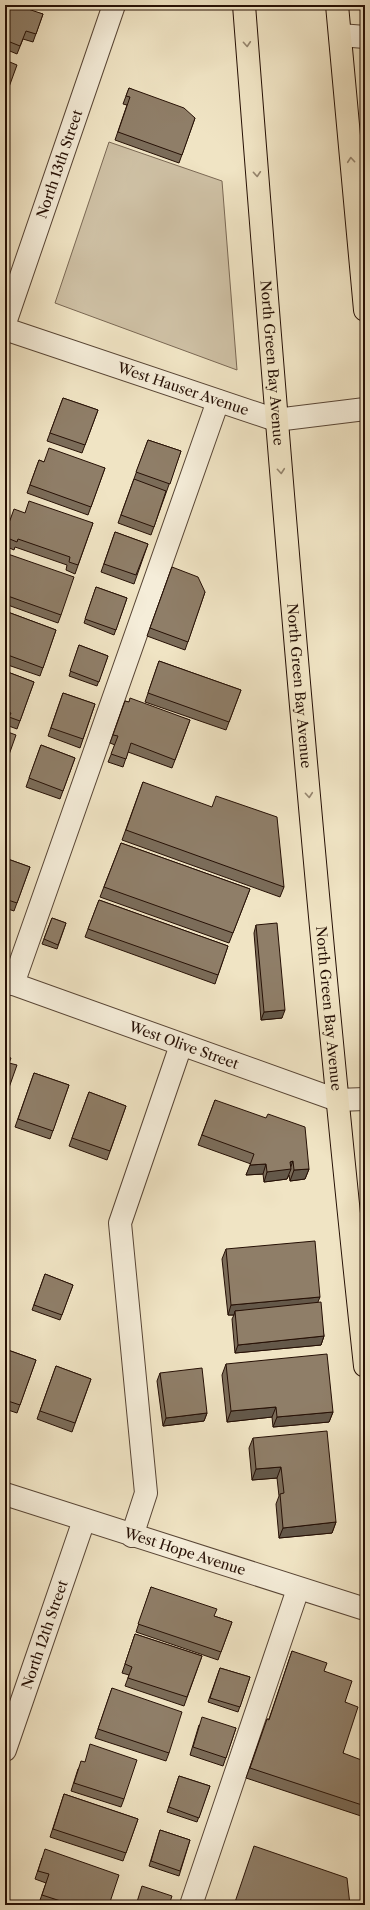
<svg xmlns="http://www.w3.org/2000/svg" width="370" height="1910" font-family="'Libre Caslon Text',serif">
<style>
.green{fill:#cec0a4;stroke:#7a6854}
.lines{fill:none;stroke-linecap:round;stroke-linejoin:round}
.minor-casing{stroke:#584535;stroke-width:24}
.major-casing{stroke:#261005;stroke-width:24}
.minor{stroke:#f5edd9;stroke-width:22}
.major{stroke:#f0e4c4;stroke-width:22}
.wall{fill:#7b6c59;stroke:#261005}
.shaded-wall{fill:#645849;stroke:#261005}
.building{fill:#8f7e68;stroke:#261005}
.oneway{stroke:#95856e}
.labels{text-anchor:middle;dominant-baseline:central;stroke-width:4;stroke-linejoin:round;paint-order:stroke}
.street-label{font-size:14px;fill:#261005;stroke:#f5edd9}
</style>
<rect width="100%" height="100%" fill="#f0e4c4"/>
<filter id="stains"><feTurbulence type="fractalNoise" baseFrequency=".005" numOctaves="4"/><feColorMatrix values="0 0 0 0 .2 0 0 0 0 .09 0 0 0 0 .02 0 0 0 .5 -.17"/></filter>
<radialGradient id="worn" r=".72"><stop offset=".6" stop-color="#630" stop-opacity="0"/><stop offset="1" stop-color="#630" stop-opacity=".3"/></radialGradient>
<path class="green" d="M109 142 222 181 237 370 55 303Z"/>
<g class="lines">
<g class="minor-casing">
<g id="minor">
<path d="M340 35 365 37"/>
<path id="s1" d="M5 323 114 5"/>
<path id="s2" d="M5 329 276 420 365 409"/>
<path id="s3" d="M5 981 337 1100 365 1099"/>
<path d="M13 984 218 401"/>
<path id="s4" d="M5 1494 365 1609"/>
<path d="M132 1536 146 1493 120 1223 181 1045"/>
<path id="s5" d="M5 1750 84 1520"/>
<path d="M191 1905 298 1589"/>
</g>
</g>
<g class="major-casing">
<g id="major">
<path id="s6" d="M244 5C279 459 316 913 365 1366"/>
<path d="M337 5 365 310"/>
</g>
</g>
<use href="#minor" class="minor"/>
<use href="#major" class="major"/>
</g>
<path class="wall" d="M5 5 43 14 33 42 23 39 17 54 5 49Z
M129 88 195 118 179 163 115 140 127 105 123 104Z
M63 398 98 410 82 453 47 441Z
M148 440 181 451 151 535 118 523Z
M39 460 44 462 105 468 88 515 27 493Z
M25 513 93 523 75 574 66 570 67 565 15 547 14 550 5 546V534Z
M115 532 148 544 134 584 101 572Z
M5 553 61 615 58 623 5 604Z
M172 567 205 592 185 650 147 636Z
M96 587 127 598 114 635 84 623Z
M5 611 56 630 40 676 5 664Z
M79 645 108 656 97 686 69 676Z
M159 661 241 690 226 730 145 702Z
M5 671 34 682 17 729 6 725 8 721 5 720Z
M63 693 95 704 80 748 48 736Z
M125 701 190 720 172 768 128 752 123 767 108 762 115 745 110 743Z
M41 745 75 758 60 799 26 787Z
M143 782 284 887 280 897 122 840Z
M121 843 250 889 229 943 100 897Z
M5 858 30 867 14 911 5 908Z
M99 900 228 946 215 984 85 937Z
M52 918 66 923 57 949 42 944Z
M256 925 282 1018 261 1020 254 933Z
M34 1073 69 1085 50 1139 15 1127Z
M89 1092 126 1106 107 1160 69 1146Z
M215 1100 309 1169 305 1179 290 1181 289 1175 287 1179 264 1182 263 1174 246 1175 251 1164 198 1145Z
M226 1249 318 1303 324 1336 321 1345 235 1353 232 1319 234 1315H228L222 1259Z
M45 1274 73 1285 60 1320 32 1310Z
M5 1349 36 1360 17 1413 5 1409Z
M226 1364 333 1412 329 1422 273 1427 272 1417 227 1422 222 1375Z
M56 1366 91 1379 72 1432 37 1419Z
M160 1373 207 1413 204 1421 163 1426 157 1381Z
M253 1438 336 1522 332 1533 279 1538 276 1504 279 1496 277 1478 252 1480 249 1448Z
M151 1587 214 1616 232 1622 218 1660 136 1632Z
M135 1634 202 1656 184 1706 125 1686 129 1675 122 1673Z
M292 1651 324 1671 345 1702 343 1753 365 1806V1813L364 1817 246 1778 267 1719H269Z
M220 1668 250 1677 238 1712 208 1702Z
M112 1688 169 1753 166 1761 95 1738Z
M199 1725 236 1728 223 1766 190 1755Z
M84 1762 124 1799 121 1807 71 1791 78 1769Z
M179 1776 210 1786 197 1822 167 1812Z
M64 1794 138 1819 123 1861 50 1837Z
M160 1830 190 1840 179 1876 149 1866Z
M42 1858 109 1905H46L39 1903 46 1883 35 1879Z"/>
<path class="shaded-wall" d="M285 1010 282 1018 261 1020 264 1012Z
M293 1161 290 1169H291L287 1179 264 1182 267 1172Z
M266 1164 263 1174 246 1175 250 1165Z
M309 1169 305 1179 290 1181 294 1170Z
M320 1297 316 1307 235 1311 234 1315H228L231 1305Z
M324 1336 321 1345 235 1353 238 1345Z
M276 1407 272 1417 227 1422 231 1411Z
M333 1412 329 1422 273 1427 277 1417Z
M207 1413 204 1421 163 1426 166 1418Z
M281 1467 277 1478 252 1480 256 1469Z
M336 1522 332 1533 279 1538 283 1528Z"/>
<path class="building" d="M5 5H16L43 14 36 34 26 31 20 46 5 40Z
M5 60 17 65 5 98Z
M129 88 184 108 195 118 182 155 118 132 130 97 126 96Z
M63 398 98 410 85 445 50 433Z
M148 440 181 451 170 484 136 472Z
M49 448 105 468 91 507 30 485 39 460 44 462Z
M134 479 166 491 154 527 121 515Z
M29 501 93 523 78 565 69 562 70 557 18 539 17 542 5 537V534L14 509 25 513Z
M115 532 148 544 136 575 104 564Z
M5 553 74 577 61 615 5 595Z
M172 567 198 577 205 592 188 642 150 628Z
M96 587 127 598 116 630 85 619Z
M5 611 56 630 43 668 5 654Z
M79 645 108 656 99 682 70 671Z
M159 661 241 690 229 722 148 693Z
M5 671 34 682 20 721 9 717 11 713 5 711Z
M63 693 95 704 83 739 51 728Z
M130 698 190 720 175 760 131 743 126 759 111 754 118 736 113 735 125 701 129 702Z
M5 731 16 735 5 766Z
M41 745 75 758 63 791 29 778Z
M143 782 212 807 216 796 277 817 284 887 126 830Z
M121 843 250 889 233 933 104 887Z
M5 858 30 867 17 903 5 899Z
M99 900 228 946 218 975 88 929Z
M52 918 66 923 58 945 44 939Z
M277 923 285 1010 264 1012 256 925Z
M5 1056 11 1058 9 1063 17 1065 5 1099Z
M34 1073 69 1085 53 1131 18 1119Z
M89 1092 126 1106 110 1151 72 1138Z
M215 1100 266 1118 268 1114 305 1127 309 1169 294 1170 293 1161 290 1162 291 1169 267 1172 266 1164 250 1165 254 1154 202 1135Z
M315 1241 320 1297 231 1305 226 1249Z
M45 1274 73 1285 62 1315 34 1305Z
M321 1302 324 1336 238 1345 235 1311Z
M5 1349 36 1360 20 1405 5 1400Z
M327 1354 333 1412 277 1417 276 1407 231 1411 226 1364Z
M56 1366 91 1379 75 1423 40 1411Z
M202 1368 207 1413 166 1418 160 1373Z
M327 1431 336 1522 283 1528 280 1494 284 1493 281 1467 256 1469 253 1438Z
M151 1587 217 1609 214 1616 232 1622 221 1652 138 1624Z
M135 1634 202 1656 187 1697 128 1678 132 1667 125 1664Z
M292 1651 327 1663 324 1671 352 1681 345 1702 358 1707 343 1753 364 1761 365 1772V1806L250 1768 267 1719 269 1720Z
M220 1668 250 1677 240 1707 210 1698Z
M112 1688 182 1712 169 1753 98 1729Z
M202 1717 236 1728 226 1758 193 1747Z
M90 1744 137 1760 124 1799 74 1783 81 1761 85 1762Z
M179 1776 210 1786 199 1818 169 1807Z
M64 1794 138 1819 126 1853 53 1829Z
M160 1830 190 1840 180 1871 151 1861Z
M254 1846 347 1878 350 1905H234Z
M45 1849 119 1875 109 1905H73L42 1895 49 1874 38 1871Z
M142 1886 172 1896 169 1905H136Z"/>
<defs><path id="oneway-chevron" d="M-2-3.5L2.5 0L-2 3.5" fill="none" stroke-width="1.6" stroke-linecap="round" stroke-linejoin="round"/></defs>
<g class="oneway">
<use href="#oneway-chevron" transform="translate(247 44) rotate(86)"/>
<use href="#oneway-chevron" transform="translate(351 160) rotate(-95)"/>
<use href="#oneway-chevron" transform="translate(257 174) rotate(86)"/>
<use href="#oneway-chevron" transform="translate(281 471) rotate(85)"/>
<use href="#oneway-chevron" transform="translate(309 795) rotate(85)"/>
</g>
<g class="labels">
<g class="street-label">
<text stroke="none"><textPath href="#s1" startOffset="168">North 13th Street</textPath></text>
<text stroke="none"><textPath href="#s6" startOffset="359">North Green Bay Avenue</textPath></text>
<text stroke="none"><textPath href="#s2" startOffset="188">West Hauser Avenue</textPath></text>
<text stroke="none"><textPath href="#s6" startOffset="683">North Green Bay Avenue</textPath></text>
<text stroke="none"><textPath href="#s6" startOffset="1007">North Green Bay Avenue</textPath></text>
<text stroke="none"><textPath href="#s3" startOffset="190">West Olive Street</textPath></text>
<text stroke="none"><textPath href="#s4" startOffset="189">West Hope Avenue</textPath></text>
<text stroke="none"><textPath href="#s5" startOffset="122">North 12th Street</textPath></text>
</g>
</g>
<rect width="370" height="1910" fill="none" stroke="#f0e4c4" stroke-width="20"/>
<rect x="6" y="6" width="358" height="1898" fill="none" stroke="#261005" stroke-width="2"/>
<rect x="10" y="10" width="350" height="1890" fill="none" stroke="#261005"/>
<rect width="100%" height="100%" filter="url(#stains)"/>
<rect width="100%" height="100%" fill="url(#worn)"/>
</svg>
